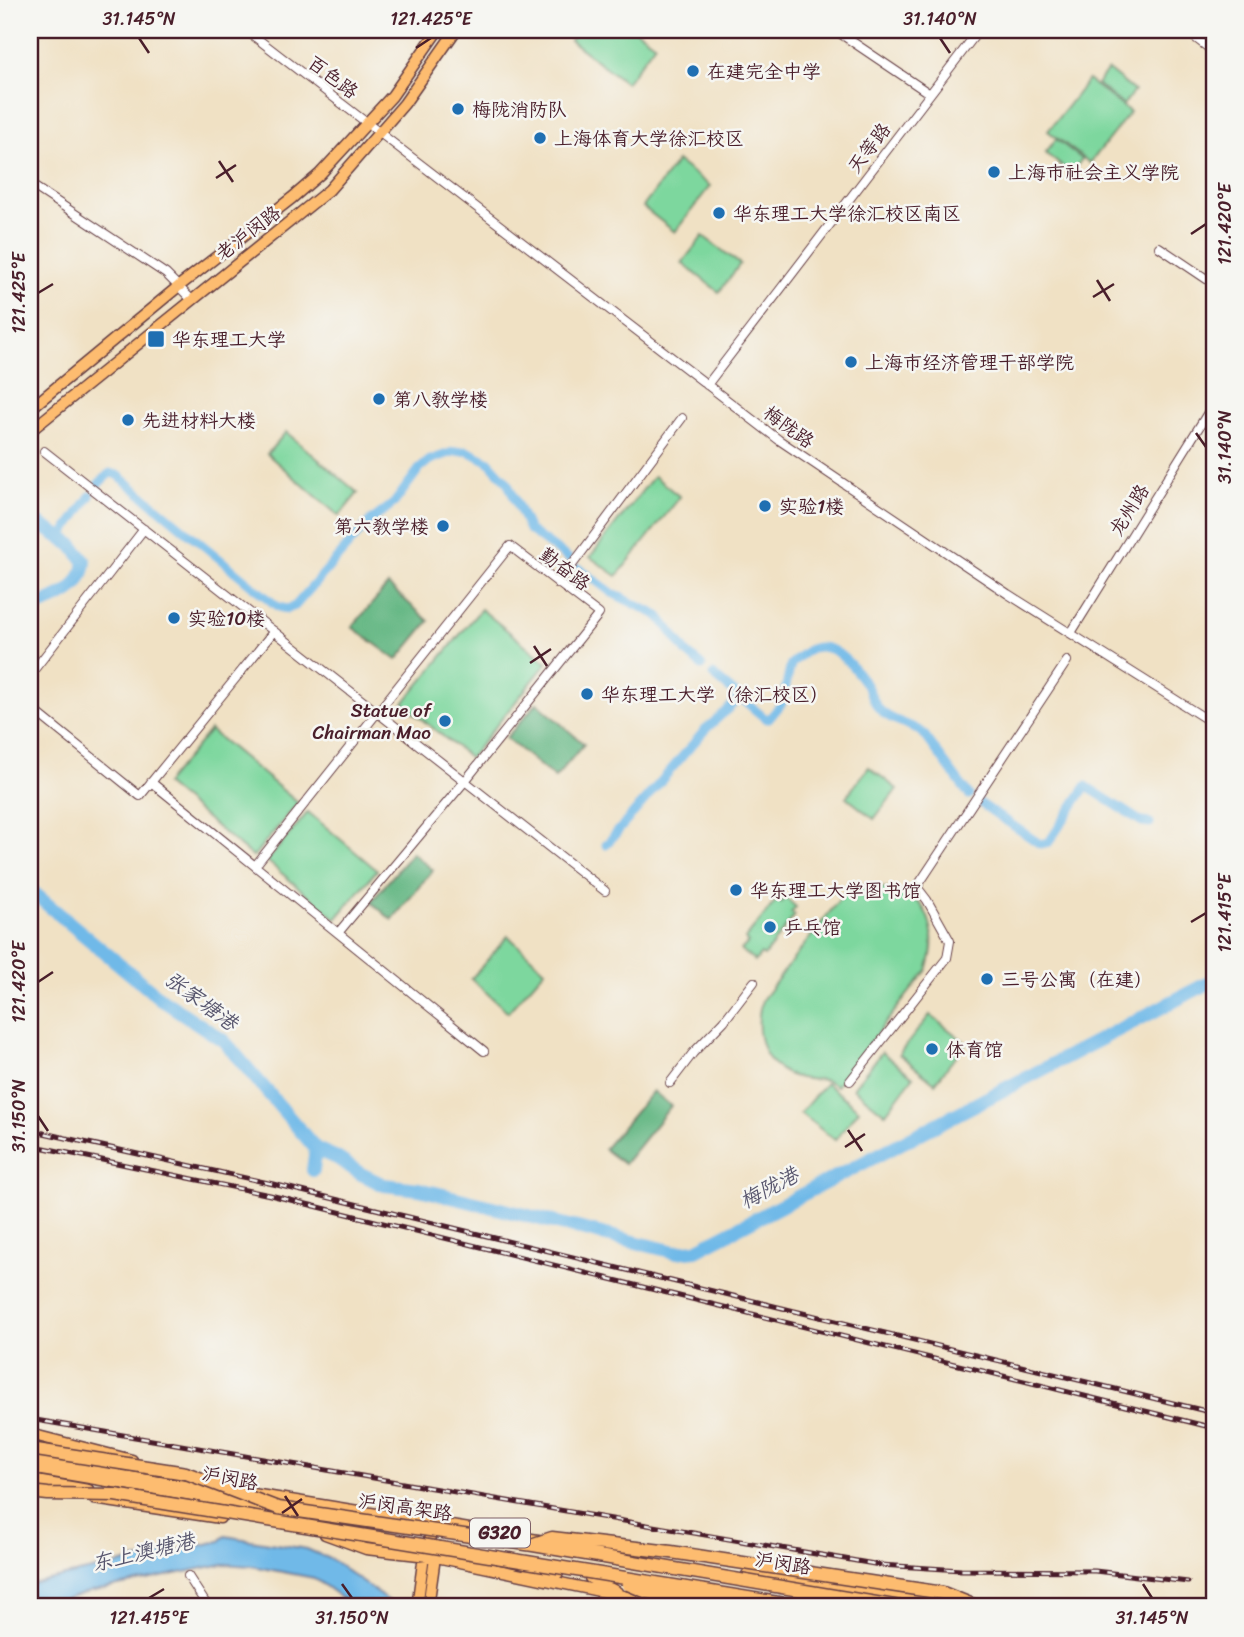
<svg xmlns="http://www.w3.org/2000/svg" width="1244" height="1637" font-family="Sriracha,'LXGW WenKai TC',sans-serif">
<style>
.green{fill:#7dd79e;stroke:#647b64;stroke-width:2}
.forest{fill:#66b885;stroke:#586c58;stroke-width:2}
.water{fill:#6fb9e8;stroke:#5c6c8a;stroke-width:2}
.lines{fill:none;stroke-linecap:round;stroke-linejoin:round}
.canal{stroke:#6fb9e8;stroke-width:9}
.river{stroke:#6fb9e8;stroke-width:14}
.minor-casing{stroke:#633c42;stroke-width:10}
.major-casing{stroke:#633c42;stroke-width:13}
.highway-casing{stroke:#633c42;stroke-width:15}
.minor{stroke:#fff;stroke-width:8}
.major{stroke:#fdbc70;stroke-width:10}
.highway{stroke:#fdbc70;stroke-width:12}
.rail-casing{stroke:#4a1f2b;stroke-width:5}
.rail{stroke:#f6f6f2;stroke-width:2.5;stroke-dasharray:8;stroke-linecap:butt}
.highway-bridge-casing{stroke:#633c42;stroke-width:15;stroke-linecap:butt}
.highway-bridge{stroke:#fdbc70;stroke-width:12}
.ticks{fill:none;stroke:#4a1f2b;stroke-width:2.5}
.poi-dot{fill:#1f6fb2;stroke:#f6f6f2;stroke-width:2.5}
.labels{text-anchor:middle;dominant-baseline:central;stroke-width:5;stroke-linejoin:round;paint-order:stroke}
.shield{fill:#f6f6f2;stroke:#7e6067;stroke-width:2}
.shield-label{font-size:18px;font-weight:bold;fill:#4a1f2b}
.poi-label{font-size:19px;fill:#4a1f2b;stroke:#f6f6f2;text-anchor:start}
.street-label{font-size:19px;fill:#4a1f2b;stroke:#f6f6f2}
.water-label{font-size:21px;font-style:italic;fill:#57556d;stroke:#f6f6f2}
.neatline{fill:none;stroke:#4a1f2b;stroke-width:2.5}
.ticks-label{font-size:18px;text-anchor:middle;fill:#4a1f2b}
</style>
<rect width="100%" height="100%" fill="#f6f6f2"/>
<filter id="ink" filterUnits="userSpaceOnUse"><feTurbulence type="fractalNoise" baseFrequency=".0143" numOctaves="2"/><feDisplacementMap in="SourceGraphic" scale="14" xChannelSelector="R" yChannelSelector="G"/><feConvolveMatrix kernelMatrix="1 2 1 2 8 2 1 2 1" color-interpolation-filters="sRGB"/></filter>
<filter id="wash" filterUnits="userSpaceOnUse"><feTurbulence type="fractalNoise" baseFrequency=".00686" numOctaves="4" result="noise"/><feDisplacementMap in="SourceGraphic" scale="28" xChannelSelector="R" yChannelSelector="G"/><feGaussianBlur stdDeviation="1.57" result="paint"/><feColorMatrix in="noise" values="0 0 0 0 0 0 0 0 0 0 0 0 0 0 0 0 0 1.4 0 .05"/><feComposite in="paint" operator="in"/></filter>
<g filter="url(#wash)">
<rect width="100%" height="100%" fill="#f0e1c4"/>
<path class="green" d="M578 30H636L655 44 626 83 570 40Z
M1108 70 1134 91 1123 105 1097 84Z
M1088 80 1130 112 1090 163 1048 131Z
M1056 139 1082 159 1071 173 1045 153Z
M677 161 710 186 675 232 643 207Z
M703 236 740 264 719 292 682 263Z
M286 432 358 493 339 516 267 454Z
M654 476 680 497 617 576 590 557Z
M481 609 547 663 470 758 403 704Z
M210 730 298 803 253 857 165 784Z
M869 767 897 789 874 819 846 797Z
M308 812 377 870 336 919 267 861Z
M852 883C868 886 885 887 900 892 935 902 937 943 927 970L836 1086C822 1075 816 1082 800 1078 762 1070 753 1033 762 1000Z
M785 897 796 907 791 913 795 915 764 956 761 954 755 961 741 950 748 943 745 939 778 898 781 902Z
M508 936 545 970 508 1012 471 979Z
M930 1015 966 1043 935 1083 899 1054Z
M882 1052 913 1077 885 1114 853 1088Z
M826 1083 859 1110 835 1140 800 1113Z"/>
<path class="forest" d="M388 585 429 621 397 660 352 627Z
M537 703 584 744 555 778 506 738Z
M412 853 433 870 392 920 371 902Z
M653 1091 671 1106 624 1164 604 1149Z"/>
<path class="water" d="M225 1536 307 1549 332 1560 397 1607H354L314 1578 251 1566 223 1564 85 1593 49 1605 30 1607V1584L211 1543 220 1541Z"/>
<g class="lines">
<path class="canal" d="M98 484 110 473 118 475 278 607 287 609 295 606 368 523 394 503 420 468 430 460 453 452 467 451 488 461 507 482 529 530 568 558
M61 538 90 496
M579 568 612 593 659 616 687 653 702 666
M713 675 766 719H769L782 703 791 664C797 659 804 651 813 648 836 641 856 670 867 686 871 694 874 703 880 710 891 722 910 723 923 733L969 795
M980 803 1040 844 1049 842 1086 786 1142 822 1150 823
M606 845 705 730 740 698"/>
<path class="river" d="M30 518 72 545 85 562C81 594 56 598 30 608
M30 890 161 999 224 1041 316 1149 313 1170
M316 1149 337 1158 361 1174 384 1185 419 1189 675 1252 696 1250 1214 980"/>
</g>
</g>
<g filter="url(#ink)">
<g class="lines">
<g class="minor-casing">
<path id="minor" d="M246 30 779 440 1008 594 1214 724
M835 30 930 94
M1185 30 1214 52
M30 184 166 274 191 299
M1159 247 1214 284
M707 385 979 30
M44 451 605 891
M558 584 682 418
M1071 633 1214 403
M30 675 144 529
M30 707 140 796 274 631
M151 782 484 1051
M255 866 510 546 599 614 465 781 338 933
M850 1081 947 958 950 941 927 900 917 887 1067 661
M670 1083 693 1053 724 1021 754 982
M188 1576 208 1607"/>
</g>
<g class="major-casing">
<path id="major" d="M30 409 179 286 292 198 320 174 392 96 438 30
M30 431 329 190 404 104 456 30
M30 1434 132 1460
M30 1459 182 1486
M177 1485 220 1489
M253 1494 544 1541
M94 1499 220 1518
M325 1534 366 1549 436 1557 676 1607
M528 1572 558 1573
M747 1575 954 1607
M590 1578 617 1592
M417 1607 424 1555 434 1525
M428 1607 436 1550"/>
</g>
<g class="highway-casing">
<path id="highway" d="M30 1467 263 1506
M30 1481 88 1491"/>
</g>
<use href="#minor" class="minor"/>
<use href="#major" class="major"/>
<use href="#highway" class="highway"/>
<g class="rail-casing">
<path id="rail" d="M30 1130 273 1184 1214 1413
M30 1145 270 1195 1214 1428
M30 1419 880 1565 961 1570 1095 1571 1188 1582"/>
</g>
<use href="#rail" class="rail"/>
<g class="highway-bridge-casing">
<path id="highway-bridge" d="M30 1449 186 1473 278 1508 533 1545 900 1607
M30 1492 48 1494 115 1495 803 1607
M534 1544 552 1538 671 1552 943 1593 978 1607
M628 1584 647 1592 727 1607"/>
</g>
<use href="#highway-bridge" class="highway-bridge"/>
</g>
</g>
<path class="ticks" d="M139 38 149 53M940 38 950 53M416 48 431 38M219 161 233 182M216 178 236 165M1191 234 1206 224M1097 280 1110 301M38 293 53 284M1093 297 1114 284M1196 433 1206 447M534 646 547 666M530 663 551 649M1191 922 1206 913M38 982 53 972M38 1116 48 1131M848 1130 862 1151M845 1147 865 1134M285 1496 298 1516M282 1513 302 1499M342 1584 352 1598M1143 1584 1152 1598M149 1598 164 1589"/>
<g class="poi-dot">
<circle cx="693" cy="71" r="7"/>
<circle cx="458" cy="109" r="7"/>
<circle cx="540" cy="138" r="7"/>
<circle cx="994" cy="172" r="7"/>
<circle cx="719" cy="213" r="7"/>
<rect x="147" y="330" width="18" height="18" rx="3.5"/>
<circle cx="851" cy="362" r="7"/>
<circle cx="379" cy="399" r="7"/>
<circle cx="128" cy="420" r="7"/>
<circle cx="765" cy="506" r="7"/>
<circle cx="443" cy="526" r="7"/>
<circle cx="174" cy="618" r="7"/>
<circle cx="587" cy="694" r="7"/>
<circle cx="445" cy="721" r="7"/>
<circle cx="736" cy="890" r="7"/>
<circle cx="770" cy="927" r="7"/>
<circle cx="987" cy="979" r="7"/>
<circle cx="932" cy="1049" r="7"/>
</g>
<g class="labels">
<rect class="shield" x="470" y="1518.5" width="60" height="29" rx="5"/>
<g class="shield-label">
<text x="500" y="1533">G320</text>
</g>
<g class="poi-label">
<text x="707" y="71">在建完全中学</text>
<text x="472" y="109">梅陇消防队</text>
<text x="554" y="138">上海体育大学徐汇校区</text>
<text x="1008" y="172">上海市社会主义学院</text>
<text x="733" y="213">华东理工大学徐汇校区南区</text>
<text x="172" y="339">华东理工大学</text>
<text x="865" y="362">上海市经济管理干部学院</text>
<text x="393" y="399">第八教学楼</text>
<text x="142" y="420">先进材料大楼</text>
<text x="779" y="506">实验1楼</text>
<text x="429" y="526" text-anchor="end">第六教学楼</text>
<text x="188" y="618">实验10楼</text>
<text x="601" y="694">华东理工大学（徐汇校区）</text>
<text x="431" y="710" text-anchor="end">Statue of<tspan x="431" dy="22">Chairman Mao</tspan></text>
<text x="750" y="890">华东理工大学图书馆</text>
<text x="784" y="927">乒乓馆</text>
<text x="1001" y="979">三号公寓（在建）</text>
<text x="946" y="1049">体育馆</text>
</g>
<g class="street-label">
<text transform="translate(333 77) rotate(37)">百色路</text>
<text transform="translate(869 148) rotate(-53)">天等路</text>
<text transform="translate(248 233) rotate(-38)">老沪闵路</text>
<text transform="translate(789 427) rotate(36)">梅陇路</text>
<text transform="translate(1129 510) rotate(-58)">龙州路</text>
<text transform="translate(565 569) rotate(37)">勤奋路</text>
<text transform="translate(230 1478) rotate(11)">沪闵路</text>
<text transform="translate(405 1507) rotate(8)">沪闵高架路</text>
<text transform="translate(783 1563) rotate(9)">沪闵路</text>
</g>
<g class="water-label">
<text transform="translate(201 1001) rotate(36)">张家塘港</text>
<text transform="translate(769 1188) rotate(-28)">梅陇港</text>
<text transform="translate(143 1552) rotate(-13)">东上澳塘港</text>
</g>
</g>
<rect width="1244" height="1637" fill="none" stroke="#f6f6f2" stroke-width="77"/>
<rect x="38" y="38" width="1168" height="1560" class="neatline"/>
<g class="ticks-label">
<text x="139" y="25">31.145°N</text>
<text x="431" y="25">121.425°E</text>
<text x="940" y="25">31.140°N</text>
<text transform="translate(1225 224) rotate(-90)" y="6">121.420°E</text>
<text transform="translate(19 293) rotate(-90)" y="6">121.425°E</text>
<text transform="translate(1225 447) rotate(-90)" y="6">31.140°N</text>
<text transform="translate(1225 913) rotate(-90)" y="6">121.415°E</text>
<text transform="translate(19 982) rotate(-90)" y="6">121.420°E</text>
<text transform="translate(19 1116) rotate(-90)" y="6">31.150°N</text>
<text x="149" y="1624">121.415°E</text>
<text x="352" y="1624">31.150°N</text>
<text x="1152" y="1624">31.145°N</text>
</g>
</svg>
